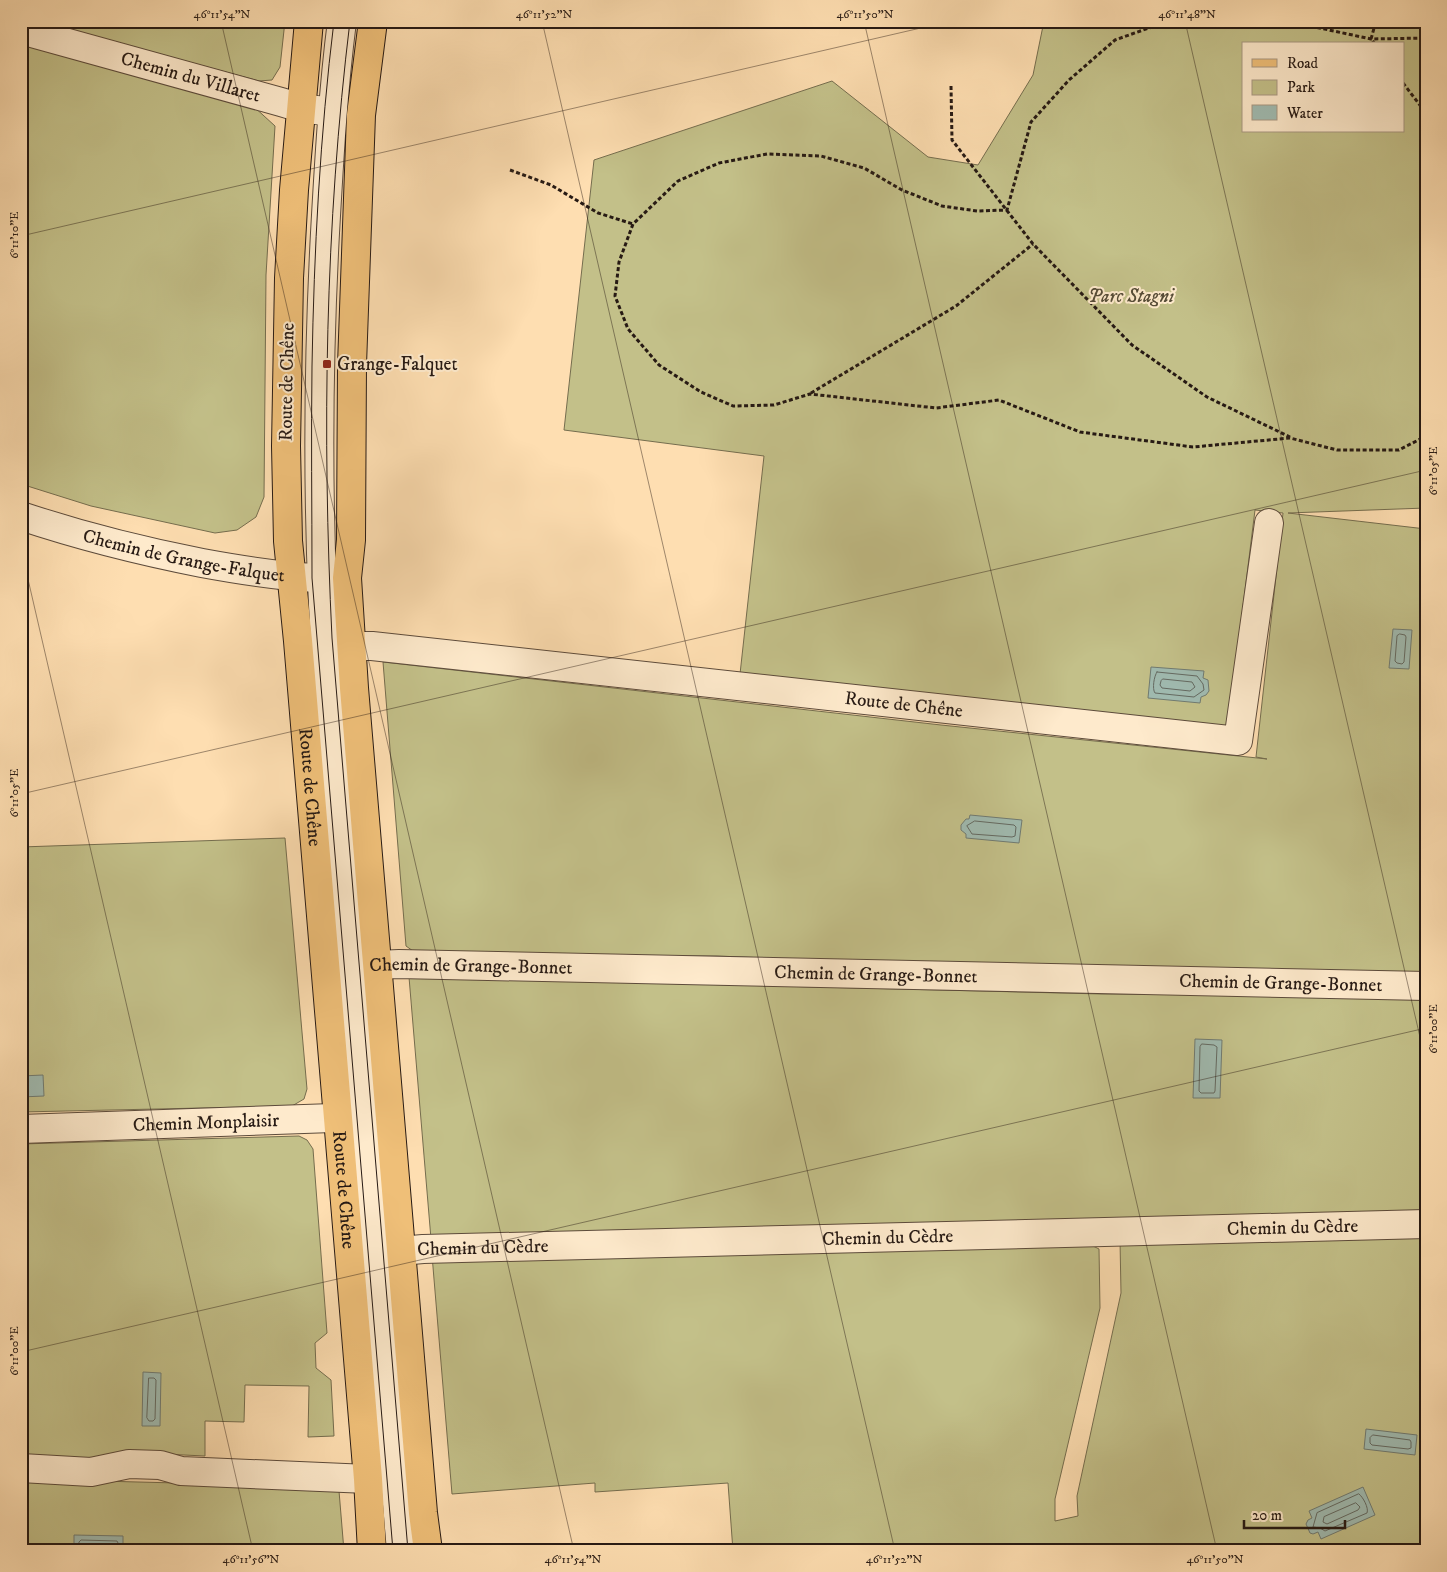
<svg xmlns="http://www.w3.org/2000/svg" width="1447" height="1572" font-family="'IM FELL DW Pica',serif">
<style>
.green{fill:#c3c089;stroke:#756d4e;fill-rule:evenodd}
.water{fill:#a0bbb1;stroke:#707b72}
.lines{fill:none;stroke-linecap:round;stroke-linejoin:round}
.shore{stroke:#646a62;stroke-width:1}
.minor-casing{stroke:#5d4b3b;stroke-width:30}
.major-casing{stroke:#271a14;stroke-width:30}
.path{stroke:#271a14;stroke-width:3;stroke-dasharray:4 2.5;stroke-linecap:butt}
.minor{stroke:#feeacc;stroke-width:28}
.major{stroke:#efbf78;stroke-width:28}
.tram{stroke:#271a14;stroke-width:1}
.ticks{fill:none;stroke:#271a14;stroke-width:1;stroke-opacity:0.45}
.poi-dot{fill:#8f2418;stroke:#feeacc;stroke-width:2}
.labels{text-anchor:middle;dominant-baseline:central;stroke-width:4;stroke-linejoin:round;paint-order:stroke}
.street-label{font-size:19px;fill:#271a14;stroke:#feeacc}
.park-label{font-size:19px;font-style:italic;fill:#564c37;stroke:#feeacc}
.poi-label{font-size:19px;fill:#271a14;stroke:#feeacc;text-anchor:start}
.neatline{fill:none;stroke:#271a14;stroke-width:2}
.ticks-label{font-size:12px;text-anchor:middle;fill:#271a14}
</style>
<rect width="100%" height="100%" fill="#fedeb1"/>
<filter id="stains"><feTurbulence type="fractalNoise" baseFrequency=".004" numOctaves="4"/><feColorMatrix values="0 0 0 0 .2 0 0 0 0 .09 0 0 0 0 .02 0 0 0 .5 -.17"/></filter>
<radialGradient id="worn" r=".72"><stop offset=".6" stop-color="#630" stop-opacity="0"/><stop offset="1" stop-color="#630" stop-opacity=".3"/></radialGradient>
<path class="green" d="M36 21H285L280 67 272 80 259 81Z
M1044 21H1426V508L1288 513 1426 529V974L935 965 717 956H615L413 951 406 946 383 662 941 725 1267 759 1256 757 1283 513 1255 510 1228 727 740 674 764 456 564 430 594 160 832 81 928 157 978 165 1033 75ZM1243 44H1403V131H1243Z
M21 43 252 105 275 126 266 275 264 497 256 517 237 530 215 533 91 506 21 484Z
M285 838 307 1089 304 1099 292 1106 21 1112V847Z
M409 977 1102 994 1257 995 1426 1000V1216L431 1239Z
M299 1136 307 1140 313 1149 327 1333 315 1343 316 1368 331 1380 334 1436 308 1437 309 1386 245 1385 244 1422 205 1421V1456L142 1453 85 1462 21 1459V1144Z
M1426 1232V1551H733L728 1483 595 1492V1483L452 1494 432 1255 1079 1239 1099 1249 1100 1308 1055 1499V1521L1078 1516 1077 1496 1121 1293 1120 1240Z
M21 1479 177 1483 339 1491 344 1551H21Z"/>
<path class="water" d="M1393 629 1412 630 1409 669 1389 668Z
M1151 667 1204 671 1203 678 1208 680 1209 691 1206 695 1201 697 1200 703 1148 698Z
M970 815 1022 820 1019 843 966 838V834L961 830V825L966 819H969Z
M1195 1039 1222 1040 1220 1098H1193Z
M43 1075 44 1096 21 1097V1076Z
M143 1372 161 1373 160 1426H142Z
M1366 1429 1417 1435 1415 1455 1364 1449Z
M1363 1487 1375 1515 1321 1539 1318 1532 1313 1534 1310 1533 1306 1524 1308 1520 1312 1518 1309 1511Z
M74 1535 123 1536V1551H74Z"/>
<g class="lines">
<path class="shore" d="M1400 634 1405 635 1406 637 1404 662 1402 664 1397 663 1395 661 1397 636Z
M1157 672 1197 676 1203 684 1204 690 1194 697 1155 693C1152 689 1154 676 1157 672Z
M1163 679 1192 682 1195 687 1190 691 1162 688 1160 685 1161 681Z
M975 821 1014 825 1016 827 1015 836 1012 837 972 834 967 826Z
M1202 1044 1214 1045 1217 1047 1215 1091 1214 1093H1201L1199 1091 1200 1047Z
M149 1378H154L156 1380 155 1419 153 1421H149L147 1418Z
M1373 1435 1410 1440 1411 1442V1448L1408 1449 1372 1445 1370 1443V1438Z
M1359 1494C1363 1497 1369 1508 1367 1513L1325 1531 1320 1528 1313 1527 1317 1513Z
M1356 1503 1360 1507 1358 1510 1327 1524 1323 1522 1324 1517Z
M78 1551 79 1542 81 1540 117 1541 118 1543 119 1551"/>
<g class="minor-casing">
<g id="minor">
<path d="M342 21C333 91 329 162 325 233 317 385 317 538 328 690L401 1551"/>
<path id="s1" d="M21 30 281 102 301 108 324 111"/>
<path id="s2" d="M21 516C81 536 141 551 202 563 240 570 278 576 316 578"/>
<path id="s3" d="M351 646H372L1238 741 1269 523"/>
<path id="s4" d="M355 966 399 964 1426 986"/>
<path id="s5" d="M21 1129 361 1117"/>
<path id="s6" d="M378 1253 423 1249 1426 1224"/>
<path d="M21 1468 91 1472 129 1464 160 1465 181 1471 368 1479"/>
</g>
</g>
<g class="major-casing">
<g id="major">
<path id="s7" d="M309 21 294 190 289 278 286 446 288 541 298 641 338 1118 368 1479 372 1551"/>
<path d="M373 21 361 115 352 365 351 540 347 578 354 688 423 1513 428 1551"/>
</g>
</g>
<path class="path" d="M1172 21 1163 23 1115 40 1069 80 1031 122 1007 210 977 211 942 206 902 190 864 168 821 156 767 154 719 163 678 181 633 224 619 262 615 296 628 329 659 365 701 392 733 406 774 405 810 394 936 408 999 400 1080 432 1193 447 1290 438 1337 450H1399L1426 436
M1272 21 1315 27 1371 39 1426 38
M1375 44 1371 39 1376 21
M1403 83 1426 113
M951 86 952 140 1033 244 1132 345 1207 397 1290 437
M510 170 551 185 598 213 633 224
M811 393 956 306 1033 244"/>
<use href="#minor" class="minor"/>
<use href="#major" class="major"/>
<path class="tram" d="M334 21C320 135 314 251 312 366 311 436 312 507 312 578L393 1551
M350 21C325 226 322 433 332 638L408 1551"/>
</g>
<path class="ticks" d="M221 21 574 1551M542 21 895 1551M864 21 1217 1551M1185 21 1426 1063M21 236 951 21M21 549 253 1551M21 794 1426 470M21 1352 1426 1028"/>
<rect class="poi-dot" x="322" y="359" width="10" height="10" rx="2.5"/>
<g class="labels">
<g class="street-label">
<text stroke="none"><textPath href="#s1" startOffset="176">Chemin du Villaret</textPath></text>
<text transform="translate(287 382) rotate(-89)">Route de Chêne</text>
<text stroke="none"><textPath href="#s2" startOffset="168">Chemin de Grange-Falquet</textPath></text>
<text stroke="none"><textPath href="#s3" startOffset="556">Route de Chêne</textPath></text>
<text stroke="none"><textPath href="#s7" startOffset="768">Route de Chêne</textPath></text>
<text stroke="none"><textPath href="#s4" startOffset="116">Chemin de Grange-Bonnet</textPath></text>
<text stroke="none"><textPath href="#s4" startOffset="521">Chemin de Grange-Bonnet</textPath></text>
<text stroke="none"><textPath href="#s4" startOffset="926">Chemin de Grange-Bonnet</textPath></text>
<text stroke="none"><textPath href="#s5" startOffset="185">Chemin Monplaisir</textPath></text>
<text stroke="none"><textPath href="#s7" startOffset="1172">Route de Chêne</textPath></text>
<text stroke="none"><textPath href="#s6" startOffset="915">Chemin du Cèdre</textPath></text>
<text stroke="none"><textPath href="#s6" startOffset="510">Chemin du Cèdre</textPath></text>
<text stroke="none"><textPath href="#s6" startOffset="105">Chemin du Cèdre</textPath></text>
</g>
<g class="park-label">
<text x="1131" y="296">Parc Stagni</text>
</g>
<g class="poi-label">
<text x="337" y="364">Grange-Falquet</text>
</g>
</g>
<rect width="1447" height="1572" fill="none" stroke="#fedeb1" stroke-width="55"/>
<rect x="1242" y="42" width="162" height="90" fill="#feeacc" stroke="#a89782"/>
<rect x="1252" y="59" width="25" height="8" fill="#efbf78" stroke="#a89782"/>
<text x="1287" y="68" font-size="15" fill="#271a14">Road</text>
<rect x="1252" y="80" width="25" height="15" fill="#c3c089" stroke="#a89782"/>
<text x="1287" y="92" font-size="15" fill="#271a14">Park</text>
<rect x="1252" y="105" width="25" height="15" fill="#a0bbb1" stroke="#a89782"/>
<text x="1287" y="118" font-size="15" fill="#271a14">Water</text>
<path d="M1244 1520v8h101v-8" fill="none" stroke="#271a14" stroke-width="2.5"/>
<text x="1252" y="1520" font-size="15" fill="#271a14" stroke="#feeacc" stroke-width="4" paint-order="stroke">20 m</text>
<rect x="28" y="28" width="1392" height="1516" class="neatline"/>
<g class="ticks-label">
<text x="222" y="18">46°11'54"N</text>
<text x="544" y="18">46°11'52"N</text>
<text x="865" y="18">46°11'50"N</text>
<text x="1187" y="18">46°11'48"N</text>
<text transform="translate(14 235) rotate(-90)" y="4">6°11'10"E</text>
<text transform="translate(1433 471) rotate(-90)" y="4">6°11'05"E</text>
<text transform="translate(14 793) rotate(-90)" y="4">6°11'05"E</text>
<text transform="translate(1433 1029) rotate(-90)" y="4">6°11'00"E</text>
<text transform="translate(14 1351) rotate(-90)" y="4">6°11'00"E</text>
<text x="251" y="1563">46°11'56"N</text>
<text x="573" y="1563">46°11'54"N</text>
<text x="894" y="1563">46°11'52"N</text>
<text x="1215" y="1563">46°11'50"N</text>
</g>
<rect width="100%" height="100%" filter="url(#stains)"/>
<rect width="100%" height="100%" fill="url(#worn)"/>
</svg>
